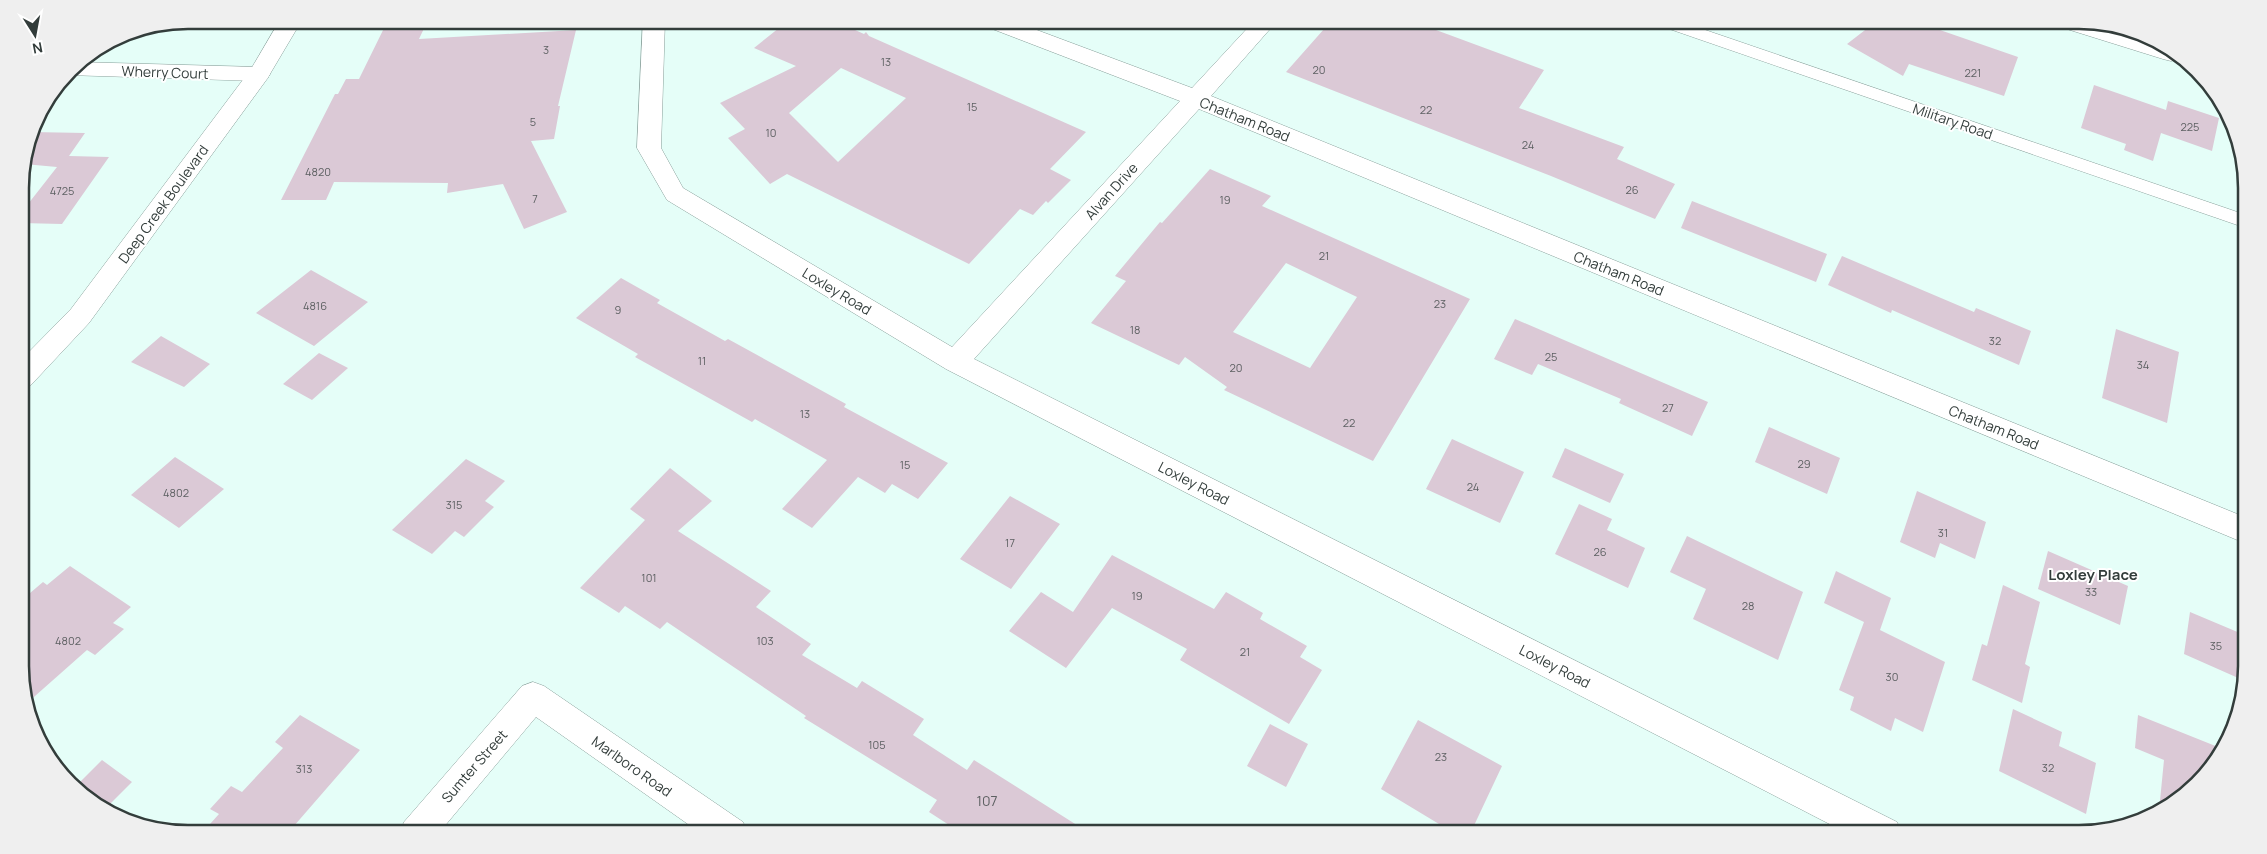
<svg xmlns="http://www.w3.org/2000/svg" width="2267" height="854" font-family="Manrope,sans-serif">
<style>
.building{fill:#dbc9d6;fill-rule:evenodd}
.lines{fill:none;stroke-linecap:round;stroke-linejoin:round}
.service-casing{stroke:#89a09b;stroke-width:1}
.minor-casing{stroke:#89a09b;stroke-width:1}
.tertiary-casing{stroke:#89a09b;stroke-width:1}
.service{fill:#fff;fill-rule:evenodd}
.minor{fill:#fff;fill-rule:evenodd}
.tertiary{fill:#fff;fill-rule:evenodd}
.labels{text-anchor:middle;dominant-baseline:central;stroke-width:4;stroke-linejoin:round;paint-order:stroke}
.number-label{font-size:11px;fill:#5d6062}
.street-label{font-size:14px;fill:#333d3b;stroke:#fff}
.near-number-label{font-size:14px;fill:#5d6062}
.neighbourhood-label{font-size:15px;font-weight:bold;fill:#333d3b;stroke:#fff}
.rim{fill:none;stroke:#333d3b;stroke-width:2.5}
</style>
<rect width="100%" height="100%" fill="#e5fef8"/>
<path class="building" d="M388 20H428L419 39 576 30 558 106H560L554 139 531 141 567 212 524 229 503 184 447 193 448 183 334 182 326 200H281L335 94H338L346 79H359Z
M789 20H833L864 34 866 32 869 36 1086 132 1050 169 1071 180 1048 203 1046 201 1033 215 1020 209 969 264 787 174 770 184 728 138 745 129 720 103 796 66 754 48ZM841 68 906 98 838 162 789 113Z
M1332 20H1409L1544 70 1519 108 1624 147 1617 159 1675 184 1655 219 1551 176 1286 72Z
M1878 20H1911L2018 57 2004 96 1909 64 1903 76 1847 44Z
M2094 85 2166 110 2168 101 2219 118 2212 151 2161 133 2153 161 2124 150 2126 144 2081 128Z
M32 132 85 133 69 156 109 157 62 224 21 223V213L57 167 24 164Z
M1210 169 1271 196 1262 206 1470 299 1373 461 1224 390 1227 387 1185 357 1179 365 1091 323 1126 281 1115 276 1160 222 1162 223ZM1286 263 1357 297 1310 368 1233 332Z
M1692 201 1827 254 1816 282 1681 228Z
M1842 256 1974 312 1976 308 2031 331 2019 365 1892 310 1891 313 1828 285Z
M311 270 368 302 314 346 256 313Z
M621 278 660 300 657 303 725 341 728 339 846 404 844 407 948 463 918 499 892 484 885 493 858 477 812 528 782 509 827 460 755 419 752 422 635 357 638 354 576 318Z
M1515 319 1708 402 1692 436 1619 403 1621 399 1538 364 1532 375 1494 359Z
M2116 329 2179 352 2167 423 2102 398Z
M161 336 210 364 184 387 131 362Z
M319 353 348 368 312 400 283 384Z
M1769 427 1840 458 1827 494 1755 462Z
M1452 439 1524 472 1500 523 1426 489Z
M1565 448 1624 474 1610 503 1552 477Z
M175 457 224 489 179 528 131 495Z
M466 459 505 481 485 501 494 507 464 537 455 531 432 554 392 530Z
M670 468 712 501 678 531 771 591 756 607 811 644 802 655 857 688 862 681 924 719 913 735 967 770 974 760 1091 834H963L929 812 937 800 804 718 806 716 667 622 660 629 625 606 619 613 580 588 645 520 630 509Z
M1917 491 1986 522 1975 559 1940 543 1935 558 1900 542Z
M1010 496 1060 524 1011 589 960 559Z
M1579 504 1612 519 1607 530 1645 548 1628 588 1555 554Z
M1687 536 1803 592 1778 660 1693 619 1706 589 1670 572Z
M2048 551 2128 586 2120 625 2038 589Z
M1112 555 1214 609 1226 592 1263 613 1260 619 1307 646 1300 657 1322 670 1289 724 1180 660 1187 649 1112 608 1066 668 1009 631 1041 592 1073 612Z
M70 566 131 607 113 623 124 629 95 655 87 650 26 704 23 698V599L43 582 47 585Z
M1836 571 1891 598 1880 630 1945 662 1923 732 1895 718 1891 731 1850 710 1854 697 1839 690 1864 622 1824 603Z
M2003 585 2040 602 2025 664 2030 667 2022 703 1972 680 1982 644 1987 646Z
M2190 612 2247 636V666L2245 681 2184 654Z
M2013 709 2062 732 2059 746 2096 763 2086 814 1999 771Z
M300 715 360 750 287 834H201L219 814 210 809 231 786 242 792 283 748 275 742Z
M2138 715 2223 749 2212 768 2181 799 2159 811 2164 760 2135 748Z
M1418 720 1502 766 1470 834H1434L1439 824 1381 789Z
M1270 724 1308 744 1286 787 1247 766Z
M102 760 132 782 107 807 76 786Z"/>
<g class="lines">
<g class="service-casing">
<path id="service" d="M1652 20H1676L2246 215V228L1655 24Z"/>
</g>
<g class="minor-casing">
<path id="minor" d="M643 20H665L661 148 683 188 952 347 1180 101 982 25 979 20H1010L1192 88 1255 20H1278L1211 96 2247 518V544L1199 109 974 359 1897 822 1902 834H1849L946 369 667 200 637 148Z
M2051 20 2093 22 2149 40 2178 59 2171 61 2163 59 2054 25Z
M77 62 259 67 267 69 270 74 267 79 259 81 67 75Z
M533 682 544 686 743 822 748 834H702L536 717 438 834H399L404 822 522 686Z"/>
</g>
<g class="tertiary-casing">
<path id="tertiary" d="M280 20H302L267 79 89 323 30 386 22 389 21 360 71 309 251 69Z"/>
</g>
<use href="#service" class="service"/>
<use href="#minor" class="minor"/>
<use href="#tertiary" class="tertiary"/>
</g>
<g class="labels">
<g class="number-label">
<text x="546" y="49">3</text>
<text x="886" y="61">13</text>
<text x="1319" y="69">20</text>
<text x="1973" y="72">221</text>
<text x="972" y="106">15</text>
<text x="1426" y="109">22</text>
<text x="533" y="121">5</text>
<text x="2190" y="126">225</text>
<text x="771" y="132">10</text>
<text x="1528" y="144">24</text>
<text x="318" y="171">4820</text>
<text x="1632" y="189">26</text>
<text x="62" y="190">4725</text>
<text x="535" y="198">7</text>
<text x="1225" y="199">19</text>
<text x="1324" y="255">21</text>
<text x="1440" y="303">23</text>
<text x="315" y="305">4816</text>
<text x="618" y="309">9</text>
<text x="1135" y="329">18</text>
<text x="1995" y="340">32</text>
<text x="1551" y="356">25</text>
<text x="702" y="360">11</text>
<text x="2143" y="364">34</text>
<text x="1236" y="367">20</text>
<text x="1668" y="407">27</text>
<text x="805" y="413">13</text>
<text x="1349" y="422">22</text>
<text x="1804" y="463">29</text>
<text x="905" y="464">15</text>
<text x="1473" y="486">24</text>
<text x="176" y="492">4802</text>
<text x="454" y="504">315</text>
<text x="1943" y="532">31</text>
<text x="1010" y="542">17</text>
<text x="1600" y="551">26</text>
<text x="649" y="577">101</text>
<text x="2091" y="591">33</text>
<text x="1137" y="595">19</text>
<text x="1748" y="605">28</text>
<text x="68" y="640">4802</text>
<text x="765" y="640">103</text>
<text x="2216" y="645">35</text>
<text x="1245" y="651">21</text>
<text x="1892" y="676">30</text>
<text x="877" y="744">105</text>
<text x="1441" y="756">23</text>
<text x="2048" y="767">32</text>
<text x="304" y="768">313</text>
</g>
<g class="street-label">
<text transform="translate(165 72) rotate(2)">Wherry Court</text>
<text transform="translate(1245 119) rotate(22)">Chatham Road</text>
<text transform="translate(1953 121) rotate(19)">Military Road</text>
<text transform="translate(1111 191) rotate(-48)">Alvan Drive</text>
<text transform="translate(163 204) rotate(-54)">Deep Creek Boulevard</text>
<text transform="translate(1619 273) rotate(22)">Chatham Road</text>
<text transform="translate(837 291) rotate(31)">Loxley Road</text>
<text transform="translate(1994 427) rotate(22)">Chatham Road</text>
<text transform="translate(1194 483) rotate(27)">Loxley Road</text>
<text transform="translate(1555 666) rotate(27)">Loxley Road</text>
<text transform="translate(474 766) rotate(-49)">Sumter Street</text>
<text transform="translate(632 766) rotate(35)">Marlboro Road</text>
</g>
<g class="near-number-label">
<text x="987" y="800">107</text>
</g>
<g class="neighbourhood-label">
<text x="2093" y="574">Loxley Place</text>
</g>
</g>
<path d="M0 0H2267V854H0ZM188 29H2079A159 159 0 0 1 2238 188V666A159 159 0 0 1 2079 825H188A159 159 0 0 1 29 666V188A159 159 0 0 1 188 29Z" fill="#efefef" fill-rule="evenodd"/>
<path class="rim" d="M188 29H2079A159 159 0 0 1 2238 188V666A159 159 0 0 1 2079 825H188A159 159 0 0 1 29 666V188A159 159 0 0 1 188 29Z"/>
<g transform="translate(35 35) rotate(169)" stroke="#ffffff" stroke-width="4" paint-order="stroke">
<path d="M0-4L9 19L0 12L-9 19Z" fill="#333d3b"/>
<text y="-8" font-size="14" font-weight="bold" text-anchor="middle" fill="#333d3b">N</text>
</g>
</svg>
